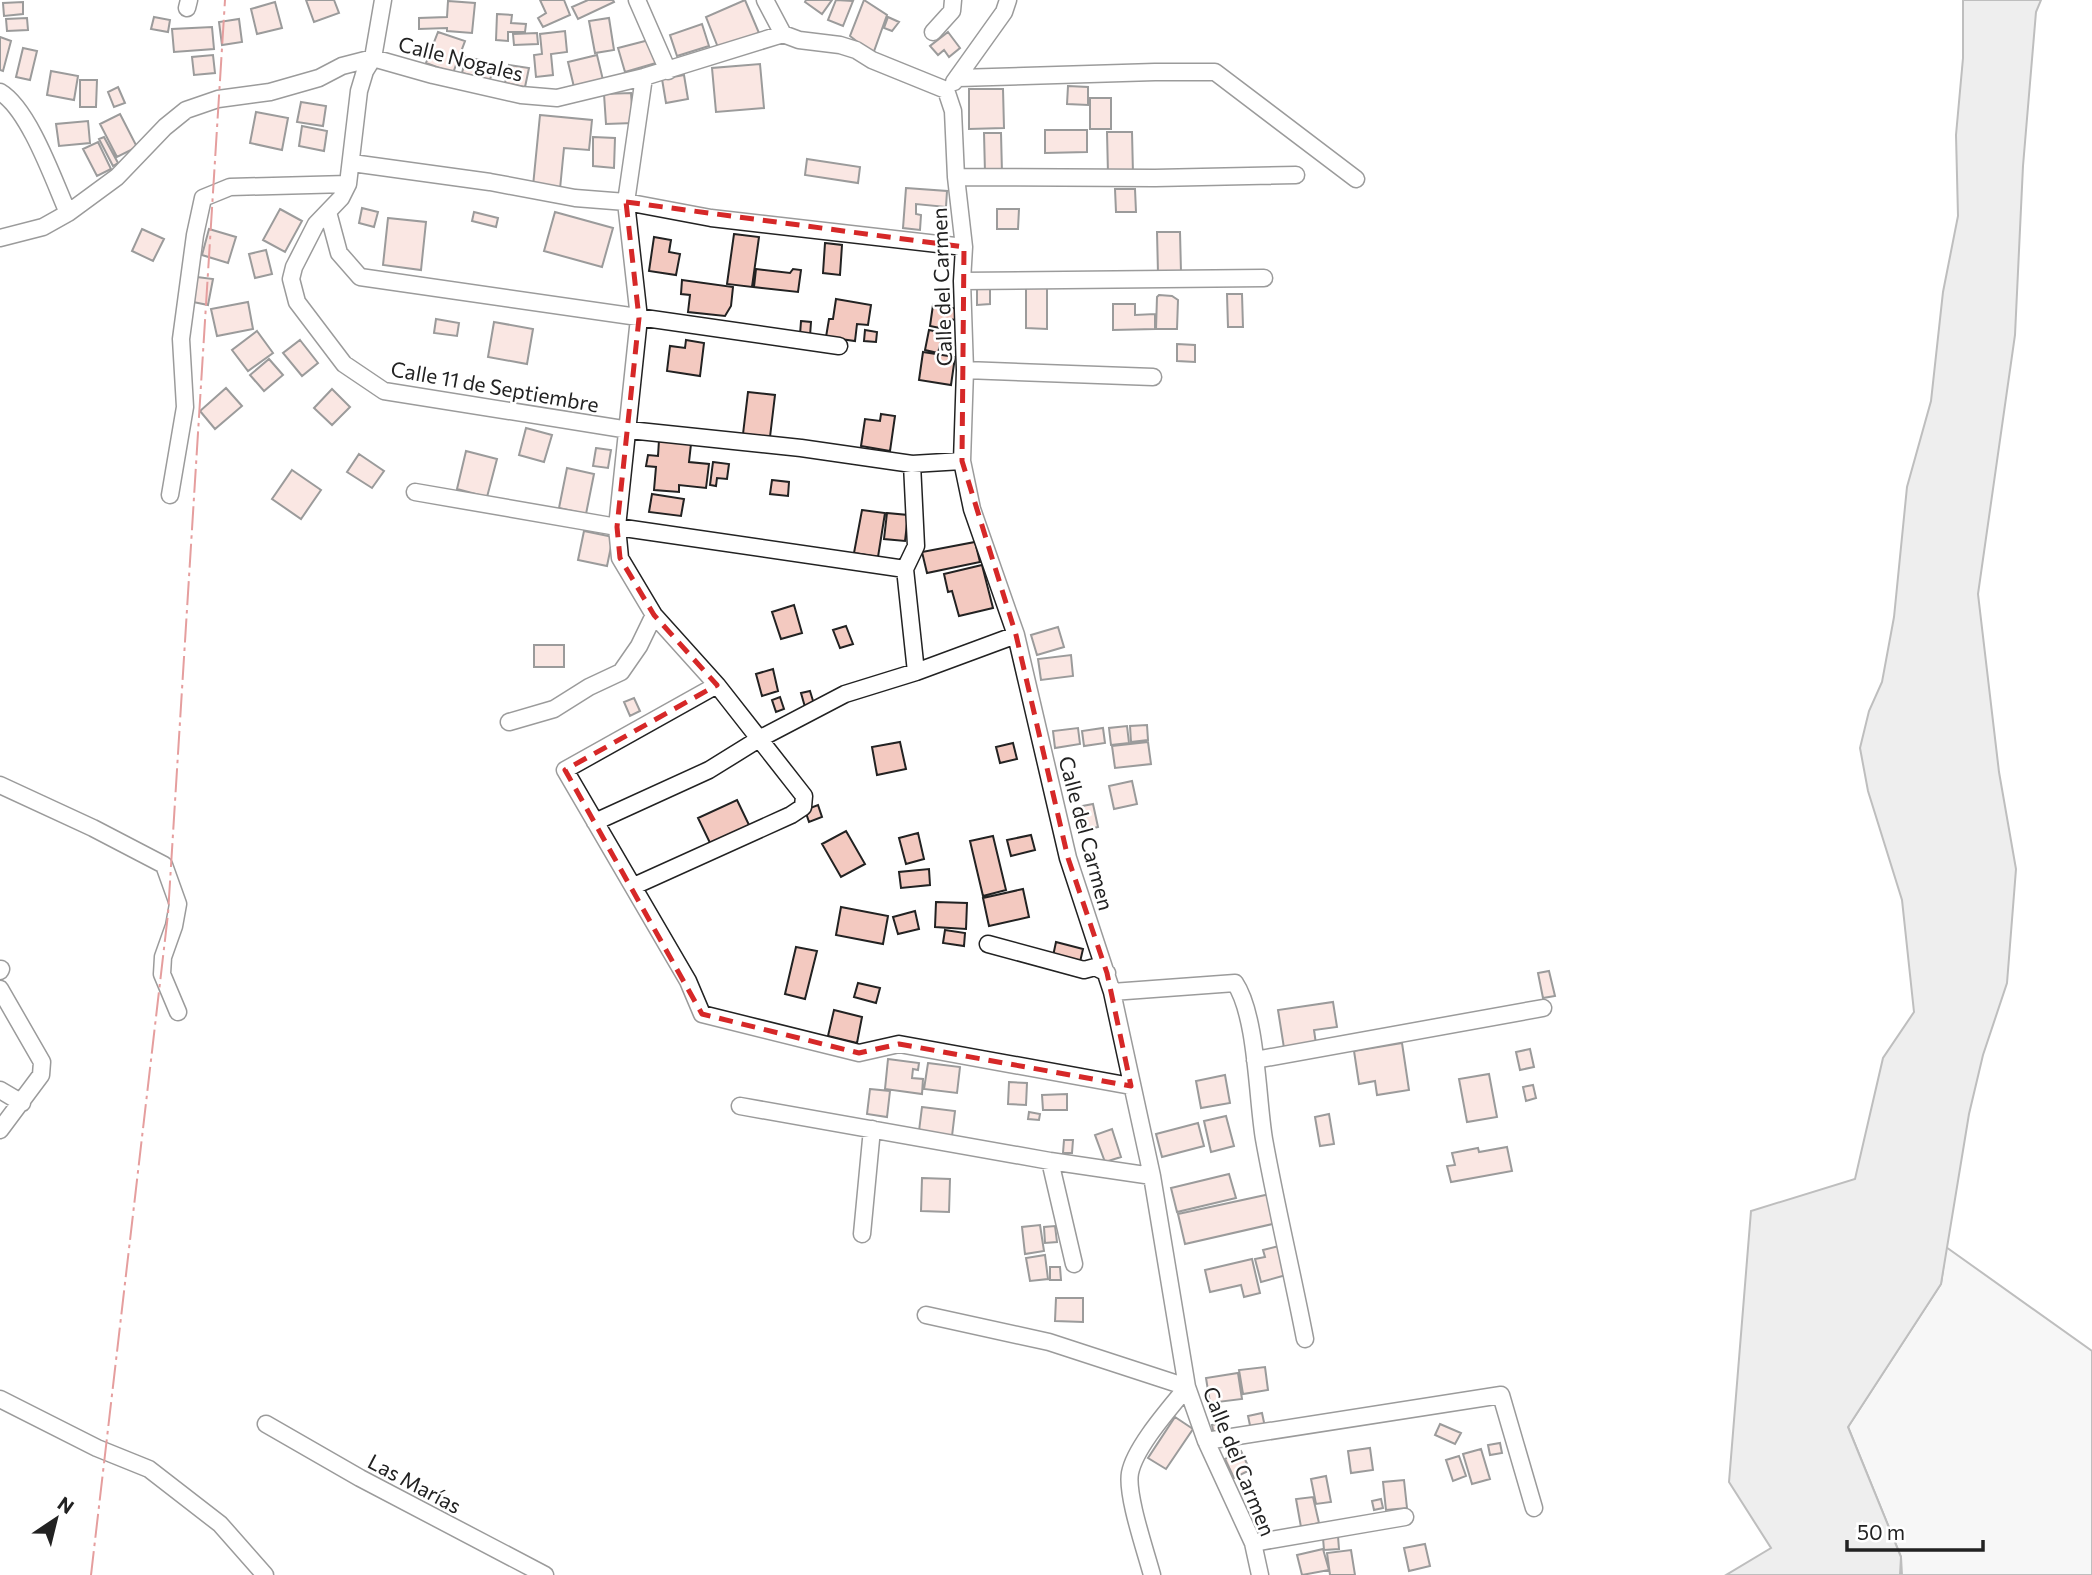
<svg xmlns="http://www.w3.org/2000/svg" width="2092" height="1575" font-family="Commissioner,sans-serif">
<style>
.green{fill:#eee;stroke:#6f6f6f;stroke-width:2}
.water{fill:#d9d9d9;stroke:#6f6f6f;stroke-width:2}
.building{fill:#f3c9c0;stroke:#222;stroke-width:2}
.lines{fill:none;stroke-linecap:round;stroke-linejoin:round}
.minor-casing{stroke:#222;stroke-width:19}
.minor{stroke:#fff;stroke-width:16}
.power{stroke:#c62828;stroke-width:2;stroke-dasharray:24 5 3.5 5;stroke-linecap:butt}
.marked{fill:none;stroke:#d62828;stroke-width:5;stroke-dasharray:14 9;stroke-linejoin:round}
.labels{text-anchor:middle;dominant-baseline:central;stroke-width:5;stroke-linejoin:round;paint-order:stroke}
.street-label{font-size:21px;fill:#222;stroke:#fff}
</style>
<rect width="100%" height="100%" fill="#fff"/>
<path class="green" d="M1946 1247 2092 1351V1575H1902L1901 1557 1848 1427 1941 1284Z"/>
<path class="water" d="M1963 0H2041L2036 12 2023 166 2015 335 1978 594 1999 772 2016 869 2007 983 1983 1055 1969 1114 1941 1284 1848 1427 1901 1557 1900 1575H1726L1771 1548 1729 1482 1751 1211 1855 1179 1883 1058 1914 1012 1902 900 1868 791 1860 748 1869 711 1882 682 1894 617 1907 487 1931 401 1943 292 1958 216 1956 135 1963 58Z"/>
<path class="building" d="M306 0H334L339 13 314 22Z
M540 0H564L570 15 543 27 538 18 546 13Z
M588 0H613L614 2 578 19 572 7Z
M745 0 759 33 719 50 706 17Z
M806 0H832L822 14 805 2Z
M836 0 853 1 843 26 828 20Z
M864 0 887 15 873 54 850 36Z
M448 1 475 3 472 33 447 31V28L419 29V18L447 17Z
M23 2V14L4 16 3 3Z
M275 2 282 28 257 34 251 9Z
M497 14 512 15 511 23 526 24 525 32H508V41L496 40Z
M154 17 170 20 168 32 151 29Z
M888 17 899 22 892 31 884 28Z
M27 18 28 30 7 31 6 19Z
M609 18 614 50 595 53 589 21Z
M239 19 242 42 222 45 219 22Z
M702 24 709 46 677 56 670 35Z
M212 27 214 49 174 52 172 29Z
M565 31 567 52 551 54 553 75 536 77 534 55 542 54 540 34Z
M438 32 465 41 453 73 426 63Z
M948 32 960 48 949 57 944 50 938 55 930 46Z
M537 33 538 44 514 45 513 34Z
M0 37 11 41 3 71 0 70Z
M649 40 656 63 625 72 618 48Z
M23 48 37 51 30 80 16 77Z
M213 55 215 73 194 75 192 57Z
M597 55 603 80 574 87 568 62Z
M466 57 494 63 490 80 462 73Z
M760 64 764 108 716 112 712 68Z
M509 65 529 68 525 87 505 83Z
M51 71 78 76 74 100 47 95Z
M684 75 688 99 666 103 662 79Z
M80 80H97L96 107H80Z
M1068 86 1088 87V105L1067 104Z
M118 87 125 103 114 107 108 92Z
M969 89H1003L1004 128 969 129Z
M631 93 633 123 606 124 604 94Z
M1090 98H1111V129H1090Z
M301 102 326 106 323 126 297 122Z
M256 112 288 118 282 150 250 143Z
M120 114 137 147 117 157 100 124Z
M540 115 592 120 589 150 564 148 560 189 533 186Z
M88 121 90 143 59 146 56 124Z
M302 126 327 131 324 151 299 146Z
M1045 130H1087V152L1045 153Z
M1107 132H1132L1133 174H1108Z
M984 133H1001L1002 173H985Z
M104 137 118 163 113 166 99 139Z
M593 137 615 138 614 168 593 166Z
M98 142 111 169 97 176 83 149Z
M807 159 860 167 858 183 805 175Z
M906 188 947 191 946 207 916 204V214L921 215 920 230 903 228Z
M1115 189H1135L1136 212H1116Z
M362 208 378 212 374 227 359 223Z
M280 209 302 221 285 252 263 240Z
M997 209H1019L1018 229H997Z
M474 212 498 218 496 227 472 221Z
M555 212 613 228 602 267 544 251Z
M388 218 426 222 421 270 383 265Z
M142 229 164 239 153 261 132 251Z
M209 229 236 237 228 263 202 255Z
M1157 232H1180L1181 272 1158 273Z
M734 234 759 237 752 287 727 284Z
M654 237 671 240 669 252 680 254 676 275 649 271Z
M825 243 842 245 840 275 823 273Z
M266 250 272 274 255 278 249 254Z
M756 269 790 273 793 269 801 270 798 292 754 287Z
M197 277 213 279 208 305 193 302Z
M682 280 733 287 731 306 725 316 688 312 690 295 681 294Z
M977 287H990V304L977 305Z
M1026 287 1047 288V329L1026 328Z
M1227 294H1242L1243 327H1228Z
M1159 295 1172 296 1178 300 1177 329H1156L1157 297Z
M836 299 871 305 868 325 857 324 855 341 826 337 829 319H833Z
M248 302 253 329 217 336 211 309Z
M1113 304H1135V315L1155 314V329L1113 330Z
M933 305 959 309 958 320 946 319 945 329 930 326Z
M436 319 459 323 457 336 434 333Z
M801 321 811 322 810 336 800 335Z
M494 322 533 329 527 364 488 357Z
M865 330 877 332 876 342 864 341Z
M929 330 943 333 938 353 925 350Z
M257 331 273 353 248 371 232 350Z
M300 340 318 363 302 376 283 353Z
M686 340 704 343 700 376 667 371 670 346 685 348Z
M1177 344 1195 345V362L1177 361Z
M923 352 955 357 951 385 919 380Z
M269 359 283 375 264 391 250 375Z
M226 388 242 406 215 429 200 411Z
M332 389 350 407 332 425 314 408Z
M748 392 775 395 770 437 743 434Z
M881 414 895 416 890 451 861 446 865 419 880 421Z
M526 428 552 435 544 462 519 455Z
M659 440 691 444 689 462 709 464 706 488 679 485V492L654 490 656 467 646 466 648 455 658 456Z
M596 448 611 450 608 468 593 466Z
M466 451 497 459 487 497 457 489Z
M359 454 384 471 372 488 347 472Z
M713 462 729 464 727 479 717 478 716 486 710 485Z
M567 468 594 474 586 514 559 508Z
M292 470 321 490 301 519 272 499Z
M772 480 789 482 788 496 770 494Z
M652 494 684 499 681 516 649 512Z
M862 510 885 513 878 557 854 553Z
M887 513 908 515 905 541 884 539Z
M584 531 613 537 607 566 578 560Z
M975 542 980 562 927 573 922 552Z
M982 565 993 608 959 616 952 591 948 592 944 574Z
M794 605 802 633 781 639 772 612Z
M846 626 853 644 840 648 833 630Z
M1058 627 1064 647 1037 655 1031 635Z
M534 645H564V667H534Z
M1071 655 1073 676 1041 680 1038 659Z
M773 669 778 691 762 696 756 674Z
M810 691 814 704 805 707 801 693Z
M780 697 784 709 776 712 772 700Z
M634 698 640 711 630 716 624 702Z
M1147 725 1148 740 1131 742 1130 726Z
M1127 726 1129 743 1111 745 1109 728Z
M1078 728 1080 744 1055 748 1053 731Z
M1103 728 1105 743 1084 746 1082 731Z
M900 742 906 769 877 775 872 747Z
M1148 742 1151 764 1115 768 1112 746Z
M1013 743 1017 759 1000 763 996 747Z
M1132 781 1137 804 1114 809 1109 786Z
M737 800 750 827 711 845 698 818Z
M1093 804 1098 827 1082 831 1077 807Z
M818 805 822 817 809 822 805 810Z
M846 831 865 864 841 877 822 844Z
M918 833 924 859 906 864 899 838Z
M1031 835 1035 850 1011 856 1007 840Z
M993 836 1006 890 983 896 970 841Z
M929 869 930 885 901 888 899 872Z
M1023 889 1029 917 989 926 983 898Z
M936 902 967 903 966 929 935 927Z
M841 907 888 916 883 944 836 935Z
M915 911 919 929 898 934 893 917Z
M945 930 965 933 964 946 943 943Z
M1056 942 1083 949 1080 962 1053 956Z
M796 947 817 951 805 999 785 994Z
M1549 971 1555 996 1543 998 1538 973Z
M858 983 880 988 876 1003 854 997Z
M1333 1002 1337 1027 1314 1030 1316 1044 1284 1048 1278 1010Z
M834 1010 862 1017 857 1043 828 1036Z
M1402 1043 1409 1090 1377 1095 1375 1081 1359 1084 1354 1051Z
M1530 1049 1534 1067 1520 1070 1516 1052Z
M888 1059 919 1063 918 1070 913 1069 912 1078 923 1079 922 1094 885 1089Z
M928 1063 960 1067 957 1093 924 1089Z
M1489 1074 1497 1117 1467 1122 1459 1079Z
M1225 1075 1230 1103 1201 1108 1196 1081Z
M1009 1082 1027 1083 1026 1105 1008 1104Z
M1533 1085 1536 1098 1526 1101 1523 1087Z
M870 1089 890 1091 887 1117 867 1114Z
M1067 1094V1110H1043L1042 1095Z
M922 1107 955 1111 952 1136 919 1131Z
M1029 1112 1040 1114 1039 1120 1028 1119Z
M1329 1114 1334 1144 1320 1146 1315 1117Z
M1226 1116 1234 1146 1211 1152 1204 1121Z
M1198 1123 1204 1146 1162 1157 1156 1134Z
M1112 1129 1121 1157 1105 1162 1095 1135Z
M1064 1140H1073L1072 1153H1063Z
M1507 1147 1512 1171 1451 1182 1447 1166 1455 1165 1452 1153 1478 1148 1479 1152Z
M1229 1174 1236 1198 1177 1212 1171 1188Z
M922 1178 950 1179 949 1212 921 1211Z
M1270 1194 1277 1223 1185 1244 1178 1214Z
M1040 1225 1044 1251 1025 1254 1022 1227Z
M1055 1226 1057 1242 1045 1243 1044 1227Z
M1279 1246 1286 1275 1261 1282 1255 1259 1265 1257 1263 1250Z
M1045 1255 1048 1279 1030 1281 1026 1258Z
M1252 1259 1260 1293 1244 1297 1241 1285 1210 1292 1205 1270Z
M1050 1267H1060L1061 1280H1050Z
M1056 1298H1083V1322L1055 1321Z
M1265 1367 1268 1390 1243 1394 1239 1370Z
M1238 1373 1242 1399 1210 1403 1206 1378Z
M1262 1413 1265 1427 1251 1430 1248 1416Z
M1175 1417 1193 1429 1166 1469 1148 1458Z
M1221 1423 1223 1433 1214 1435 1212 1425Z
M1440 1424 1461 1433 1455 1444 1435 1435Z
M1500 1443 1502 1453 1490 1455 1488 1445Z
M1370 1448 1373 1470 1351 1473 1348 1451Z
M1481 1449 1490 1479 1472 1484 1463 1454Z
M1241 1451 1250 1470 1234 1478 1225 1459Z
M1459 1456 1466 1476 1453 1481 1446 1460Z
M1326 1476 1331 1502 1316 1504 1311 1479Z
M1404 1480 1407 1508 1386 1510 1383 1482Z
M1313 1497 1319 1523 1301 1527 1296 1499Z
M1381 1499 1383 1508 1374 1510 1372 1501Z
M1338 1536 1339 1549 1324 1550 1323 1538Z
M1425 1544 1430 1566 1409 1571 1404 1548Z
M1323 1549 1329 1570 1302 1575 1297 1555Z
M1351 1550 1355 1575H1330L1327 1553Z"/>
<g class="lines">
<g class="minor-casing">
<path id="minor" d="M383 0 373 58 365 71 359 91 348 184 341 198 316 224 294 267 291 279 297 302 344 364 384 391 629 430 801 448 912 464 962 461
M637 0 668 71
M765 0 783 34
M187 8 189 0
M933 32 952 11 953 0
M958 78 1155 72H1215L1356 179
M954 82 1004 12 1008 0
M946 90 953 111 956 177 964 247 962 281 965 370 962 461 972 509 1016 635 1068 858 1112 992 1152 1176 1187 1387 1206 1441 1253 1543 1260 1575
M0 92C29 109 54 181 68 213
M352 163 490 182 575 198 626 202 711 218 964 247
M956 177 1155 178 1296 175
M328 212 339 253 360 277 839 346
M0 238 43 227 68 213 117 177 165 127 186 110 218 99 270 92 319 78 342 66 373 58 433 75 521 95 557 98 644 77 783 34 799 40 840 45 856 50 872 60 946 90
M962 281 1264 278
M965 370 1153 377
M912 464 916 546 905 569 916 672
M415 492 617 527 905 569
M170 495 185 407 181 339 195 235 203 198 230 187 348 184
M717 685 565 770 688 981 702 1014 859 1053 899 1044 1131 1086
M509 722 554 709 589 687 621 672 639 646 654 615
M0 785 93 828 164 865 178 904 174 926 163 957 162 974 178 1012
M595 822 709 770 759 739 845 694 916 672 1016 635
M634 886 791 815 803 807 804 796 717 685 654 615 620 558 617 527 639 318 626 202 644 77
M988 944 1084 970 1095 967 1107 973
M0 971 1 969
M0 989 42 1062 41 1075 0 1130
M1112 992 1235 983C1257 1016 1257 1098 1264 1139 1276 1206 1292 1272 1305 1339
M1255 1060 1543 1008
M0 1090 22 1103
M740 1106 1050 1161 1152 1176
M1050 1161 1074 1264
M862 1234 872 1129
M926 1315 1049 1342 1187 1387C1170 1408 1135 1447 1130 1473 1126 1495 1146 1552 1152 1575
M0 1399 97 1448 149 1469 220 1524 265 1575
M266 1424 360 1478 545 1575
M1206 1441 1501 1395 1534 1508
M1253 1543 1405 1517"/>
</g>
<use href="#minor" class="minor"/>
<path class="power" d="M91 1575 168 914 225 0"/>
</g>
<path d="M0 0H2092V1575H0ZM626 202 964 247 962 461 1016 635 1068 858 1107 973 1131 1086 899 1044 859 1053 702 1014 565 770 717 685 654 615 620 558 617 527 639 318Z" fill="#fff" fill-opacity=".55" fill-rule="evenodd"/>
<path class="marked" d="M626 202 964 247 962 461 1016 635 1068 858 1107 973 1131 1086 899 1044 859 1053 702 1014 565 770 717 685 654 615 620 558 617 527 639 318Z"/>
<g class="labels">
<g class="street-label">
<text transform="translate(461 58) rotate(14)">Calle Nogales</text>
<text transform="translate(941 287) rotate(-92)">Calle del Carmen</text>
<text transform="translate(495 386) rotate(10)">Calle 11 de Septiembre</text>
<text transform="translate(1087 833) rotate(75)">Calle del Carmen</text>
<text transform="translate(1240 1461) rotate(68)">Calle del Carmen</text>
<text transform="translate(415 1483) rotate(28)">Las Marías</text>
</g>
</g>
<g transform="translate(56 1519) rotate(35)" stroke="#ffffff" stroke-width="5" paint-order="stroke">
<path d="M0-5L12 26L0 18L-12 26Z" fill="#222222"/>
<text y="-10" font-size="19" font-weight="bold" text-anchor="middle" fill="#222222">N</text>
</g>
<path d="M1847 1540v10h136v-10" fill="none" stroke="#222222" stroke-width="3.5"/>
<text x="1857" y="1540" font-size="21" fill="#222222" stroke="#ffffff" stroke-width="5" paint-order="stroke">50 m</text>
</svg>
